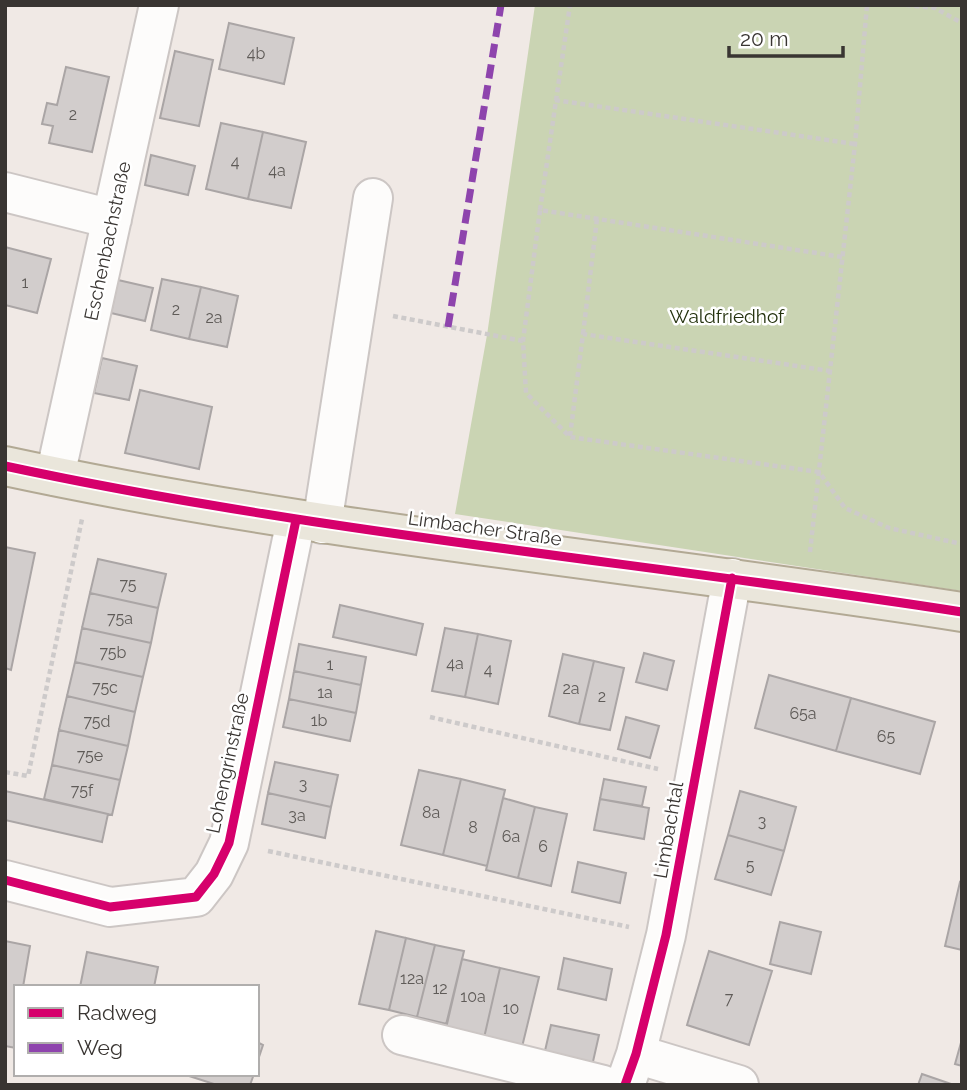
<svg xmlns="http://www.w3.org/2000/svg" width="967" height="1090" font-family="Raleway,sans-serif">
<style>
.green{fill:#cad4b3}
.building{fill:#d2cdcc;stroke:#aaa5a5;stroke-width:2}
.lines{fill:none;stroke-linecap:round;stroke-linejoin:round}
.minor-casing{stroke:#ccc6c4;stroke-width:42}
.major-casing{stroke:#b2a994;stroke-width:42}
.path{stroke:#cdcaca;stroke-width:4.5;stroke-dasharray:5 3.5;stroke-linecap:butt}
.minor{stroke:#fdfcfb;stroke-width:38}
.major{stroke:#eae6db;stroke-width:38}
.quiet{stroke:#8e44ad;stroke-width:7;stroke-dasharray:14 7;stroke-linecap:butt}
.cycleway-casing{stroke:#fff;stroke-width:13}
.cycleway{stroke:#d6006c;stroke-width:9}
.labels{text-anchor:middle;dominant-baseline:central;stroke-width:5;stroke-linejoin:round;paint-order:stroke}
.number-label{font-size:16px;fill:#5f5b58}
.street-label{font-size:19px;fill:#393532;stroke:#fff}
.park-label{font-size:19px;fill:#23310d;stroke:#fff}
</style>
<rect width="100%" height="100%" fill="#f0e9e5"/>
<path class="green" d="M535 5H962V591L455 514 487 335Z"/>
<path class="building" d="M229 23 294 38 284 84 219 69Z
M175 51 213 60 199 126 160 118Z
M66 67 109 77 92 152 49 143 53 126 42 124 47 103 57 105Z
M221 123 263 132 248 199 206 189Z
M263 132 306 142 291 208 248 199Z
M151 155 195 166 188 195 145 185Z
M5 247 51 259 37 313 5 305Z
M162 279 201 287 189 339 151 330Z
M118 280 153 288 145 321 111 313Z
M201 287 238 296 227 347 189 339Z
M102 358 137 366 129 400 94 393Z
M140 390 212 407 199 469 125 453Z
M5 547 35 553 11 670 5 668Z
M98 559 166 574 158 608 90 593Z
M90 593 158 608 151 643 82 628Z
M340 605 423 624 416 655 333 637Z
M82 628 151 643 143 677 75 662Z
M445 628 478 634 465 697 432 691Z
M478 634 511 641 498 704 465 697Z
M299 644 366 657 361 685 294 671Z
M644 653 674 661 667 690 636 682Z
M563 654 594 661 579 724 549 716Z
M594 661 624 668 610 730 579 724Z
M75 662 143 677 135 712 67 696Z
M294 671 361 685 356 713 289 699Z
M769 675 851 698 836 751 755 728Z
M67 696 135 712 128 746 59 730Z
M851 698 935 722 920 774 836 751Z
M289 699 356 713 350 741 283 727Z
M626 717 659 726 650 758 618 749Z
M59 730 128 746 120 780 52 765Z
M275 762 338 775 331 807 268 793Z
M52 765 120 780 112 815 44 799Z
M419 770 461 779 443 855 401 845Z
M461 779 505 790 487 866 443 855Z
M604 779 646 787 642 806 600 799Z
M5 791 108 814 102 842 5 820Z
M740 791 796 807 784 851 728 835Z
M268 793 331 807 325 838 262 824Z
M503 798 535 807 518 878 486 870Z
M600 799 649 808 644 839 594 830Z
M535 807 567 814 551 886 518 878Z
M728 835 784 851 771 895 715 879Z
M578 862 626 873 620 903 572 892Z
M960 882 962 883V950L945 946Z
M780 922 821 932 811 974 770 964Z
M376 931 406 938 389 1010 359 1004Z
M406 938 435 945 417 1017 389 1010Z
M5 941 30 946 23 987H16V1048L5 1046Z
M435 945 464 951 447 1024 417 1017Z
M709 951 772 971 749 1045 687 1025Z
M87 952 158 967 154 987H80Z
M564 958 612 969 606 1000 558 989Z
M462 959 500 968 484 1038 445 1029Z
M500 968 539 977 522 1047 484 1038Z
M551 1025 599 1035 592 1066 544 1055Z
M962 1039V1066L955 1064Z
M257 1042 263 1045 257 1063Z
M254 1074 250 1085H217L186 1075Z
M922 1074 954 1085H918Z"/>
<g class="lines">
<g class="minor-casing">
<path id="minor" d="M5 192 112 219
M55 476 159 5
M322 524 373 198
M5 880 110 907 196 897 214 874 229 843 296 520
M402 1035 603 1085
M636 1054 739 1085
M625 1085 636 1054 666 935 732 578"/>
</g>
<g class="major-casing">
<path id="major" d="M5 466C321 534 643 562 962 612"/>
</g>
<path class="path" d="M906 5 935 8 962 23
M555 100 855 144
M540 210 570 5
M842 257 540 210 523 341 526 393 570 437 819 472 845 508 889 528 962 544
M393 316 523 341
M583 334 597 219
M570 436 583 334 830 371
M810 552 855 144 867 5
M430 717 658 769
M5 772 28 776 82 519
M268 851 629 927"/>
<use href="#minor" class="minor"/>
<use href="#major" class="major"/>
<path class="quiet" d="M448 327 501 5"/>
<g class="cycleway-casing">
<path id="cycleway" d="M5 466C321 534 643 562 962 612
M5 880 110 907 196 897 214 874 229 843 296 520
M625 1085 636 1054 666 935 732 578"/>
</g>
<use href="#cycleway" class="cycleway"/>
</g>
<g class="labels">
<g class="number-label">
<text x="256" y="53">4b</text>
<text x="73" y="114">2</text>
<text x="235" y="161">4</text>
<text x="277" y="170">4a</text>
<text x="25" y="282">1</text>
<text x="176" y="309">2</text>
<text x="214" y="317">2a</text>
<text x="128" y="584">75</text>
<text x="120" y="618">75a</text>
<text x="113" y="652">75b</text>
<text x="455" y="663">4a</text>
<text x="330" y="664">1</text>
<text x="488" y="669">4</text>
<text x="105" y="687">75c</text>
<text x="571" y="688">2a</text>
<text x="325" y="692">1a</text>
<text x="602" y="696">2</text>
<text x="803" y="713">65a</text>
<text x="319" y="720">1b</text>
<text x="97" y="721">75d</text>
<text x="886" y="736">65</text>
<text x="90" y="755">75e</text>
<text x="303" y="784">3</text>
<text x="82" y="790">75f</text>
<text x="431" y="812">8a</text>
<text x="297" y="815">3a</text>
<text x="762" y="821">3</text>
<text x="473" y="827">8</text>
<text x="511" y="836">6a</text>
<text x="543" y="846">6</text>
<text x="750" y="865">5</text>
<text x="412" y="978">12a</text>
<text x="440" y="988">12</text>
<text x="473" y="996">10a</text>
<text x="729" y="998">7</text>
<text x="511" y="1008">10</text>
</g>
<g class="street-label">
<text transform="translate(107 241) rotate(-78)">Eschenbachstraße</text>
<text transform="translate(485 528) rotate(8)">Limbacher Straße</text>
<text transform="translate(227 763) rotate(-78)">Lohengrinstraße</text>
<text transform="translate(668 830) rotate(-80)">Limbachtal</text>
</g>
<g class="park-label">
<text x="727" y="316">Waldfriedhof</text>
</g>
</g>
<rect width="967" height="1090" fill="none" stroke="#393532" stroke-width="14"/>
<rect x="14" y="985" width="245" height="91" fill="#ffffff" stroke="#b0aead" stroke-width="2"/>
<rect x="28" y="1008" width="35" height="10" fill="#d6006c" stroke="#b0aead" stroke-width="2"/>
<text x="77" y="1020" font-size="21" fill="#393532">Radweg</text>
<rect x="28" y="1043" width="35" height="10" fill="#8e44ad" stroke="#b0aead" stroke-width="2"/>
<text x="77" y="1055" font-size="21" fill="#393532">Weg</text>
<path d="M729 46v10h114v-10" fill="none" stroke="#393532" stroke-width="3.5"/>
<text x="740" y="46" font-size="21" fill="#393532" stroke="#ffffff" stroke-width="5" paint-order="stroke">20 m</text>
</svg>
